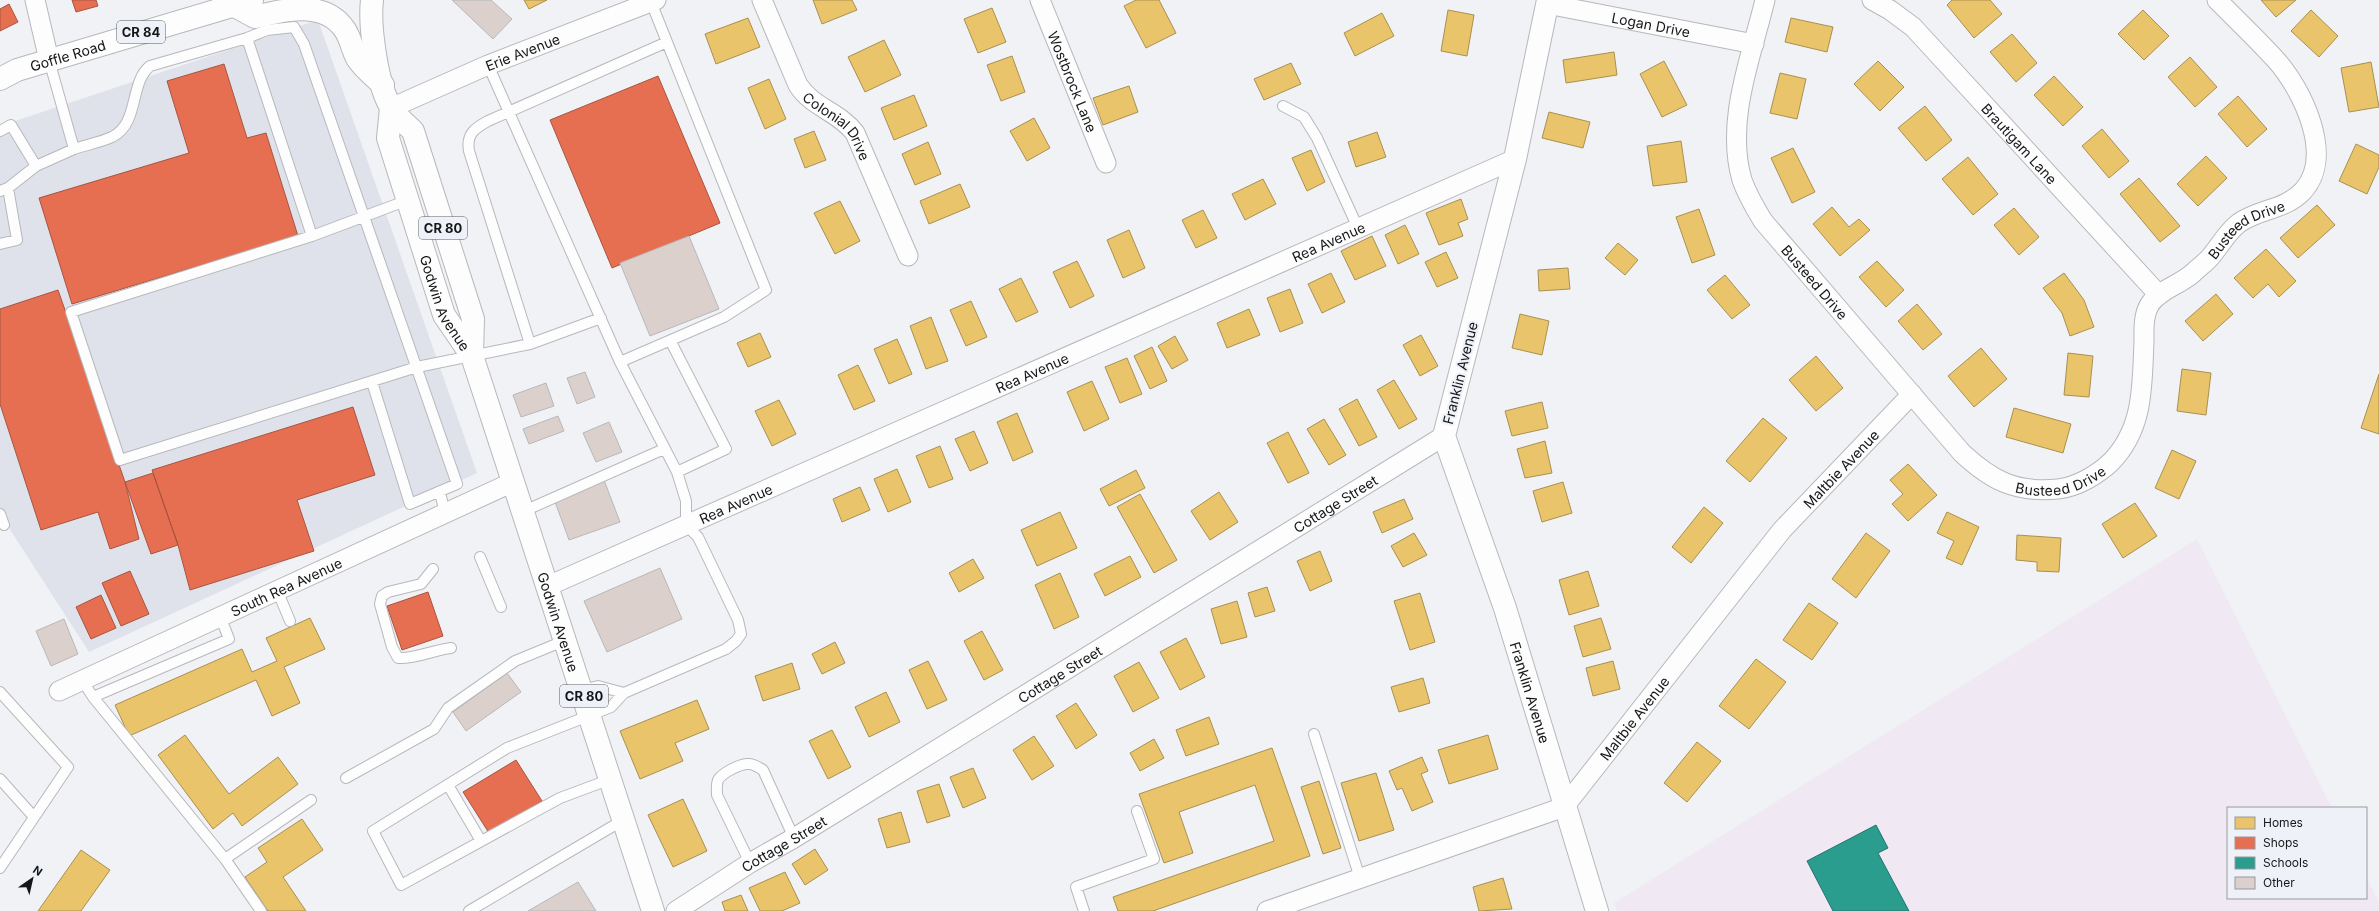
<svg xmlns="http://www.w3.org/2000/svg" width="2379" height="911" font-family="Inter,sans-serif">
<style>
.built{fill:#dfe2ea}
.education{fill:#f0e9f4}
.homes{fill:#e9c46a;stroke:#a99051}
.shops{fill:#e76f51;stroke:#a85440}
.schools{fill:#2a9d8f;stroke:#24746b}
.building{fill:#dbd0cc;stroke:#b8b8b8}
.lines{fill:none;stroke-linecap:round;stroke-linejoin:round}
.service-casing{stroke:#b7b8bb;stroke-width:12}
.minor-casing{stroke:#b7b8bb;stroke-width:21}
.tertiary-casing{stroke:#b7b8bb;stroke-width:24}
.primary-casing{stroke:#b7b8bb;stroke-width:24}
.service{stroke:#fdfdfe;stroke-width:10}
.minor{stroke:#fdfdfe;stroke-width:19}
.tertiary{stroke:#fdfdfe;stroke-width:22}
.primary{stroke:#fdfdfe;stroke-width:22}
.labels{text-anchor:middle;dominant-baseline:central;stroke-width:4;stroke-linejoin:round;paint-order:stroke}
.shield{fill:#eef1f7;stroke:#56585b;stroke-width:1}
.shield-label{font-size:13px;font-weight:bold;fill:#151618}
.street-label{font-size:14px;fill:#151618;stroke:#eef1f7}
</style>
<rect width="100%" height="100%" fill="#f0f2f5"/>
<path class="built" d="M318 20 477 473 89 652 0 514V126Z"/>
<path class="education" d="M2197 539 2332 808H2228V898H2366V877L2379 902V911H1617L1614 903Z"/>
<path class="homes" d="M524 0H547L529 9Z
M813 0H852L857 10 822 24Z
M1136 0H1159L1176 33 1146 48 1124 6Z
M1952 0H1990L2002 14 1974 38 1947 5Z
M2261 0H2296L2276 17Z
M992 8 1006 42 978 53 964 19Z
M1448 10 1474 15 1467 56 1441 51Z
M2143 10 2169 36 2144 60 2118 34Z
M2311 10 2338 36 2319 57 2291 31Z
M1382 13 1394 36 1355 56 1344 33Z
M748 18 760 47 716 64 705 34Z
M1791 18 1833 27 1827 52 1785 42Z
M2012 34 2037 63 2016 82 1990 52Z
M884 40 901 75 865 92 848 57Z
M1614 52 1617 75 1566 83 1563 60Z
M1012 56 1025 92 1001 101 987 65Z
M2190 57 2217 87 2195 107 2168 77Z
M1664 61 1687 105 1662 117 1640 74Z
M1878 61 1904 87 1880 111 1854 84Z
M2371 62 2379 107 2349 112 2341 68Z
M1291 63 1301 84 1264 100 1254 79Z
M1780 73 1806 79 1797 119 1770 113Z
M2054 76 2083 107 2063 126 2034 95Z
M769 79 786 119 765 129 748 88Z
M1129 86 1138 112 1103 125 1093 98Z
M914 95 927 126 894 140 881 108Z
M2238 96 2267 129 2247 147 2218 114Z
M1925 106 1952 140 1926 161 1898 128Z
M1549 112 1590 122 1583 148 1542 138Z
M1034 118 1050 148 1027 161 1010 131Z
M2102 129 2129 161 2109 178 2082 146Z
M814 131 826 160 805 168 794 139Z
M1377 132 1386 157 1356 167 1348 142Z
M1681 141 1687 182 1653 186 1647 146Z
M928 142 941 174 915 185 902 154Z
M2356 144 2379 155V167L2367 194 2339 181Z
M1793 148 1815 192 1792 203 1771 158Z
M1311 150 1325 182 1307 191 1292 158Z
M2206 156 2227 178 2198 206 2177 184Z
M1968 157 1998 194 1973 215 1942 179Z
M2139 178 2180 226 2160 242 2120 194Z
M1263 179 1276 204 1245 220 1232 194Z
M960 184 970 207 929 224 920 201Z
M1461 199 1468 219 1458 223 1463 236 1439 245 1426 213Z
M840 201 860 241 835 254 814 213Z
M2317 205 2335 225 2298 258 2280 238Z
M1832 207 1849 227 1859 219 1870 230 1840 256 1813 224Z
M2014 208 2039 237 2019 255 1994 225Z
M1699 209 1715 255 1692 263 1676 217Z
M1203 210 1217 238 1196 248 1182 220Z
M1405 225 1419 254 1398 264 1385 235Z
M1129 230 1145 268 1123 278 1107 240Z
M1372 236 1386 266 1355 280 1341 251Z
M1618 243 1638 260 1625 275 1605 258Z
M2266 249 2296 281 2279 297 2268 284 2253 298 2234 278Z
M1446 252 1458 278 1437 287 1425 262Z
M1077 261 1094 296 1070 308 1053 272Z
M1877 261 1904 290 1886 307 1859 277Z
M1568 268 1570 289 1539 291 1538 270Z
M1331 273 1345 302 1322 313 1308 284Z
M2064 273 2084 300 2094 327 2070 336 2062 313 2043 288Z
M1725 275 1750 305 1732 319 1707 290Z
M1021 278 1038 312 1016 322 999 289Z
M1290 289 1303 323 1280 332 1267 298Z
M2216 294 2233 314 2203 341 2185 321Z
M971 301 987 337 966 346 950 310Z
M1917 304 1942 334 1923 350 1898 321Z
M1249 309 1260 335 1227 348 1217 323Z
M1520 314 1549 321 1542 355 1512 348Z
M931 317 948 361 926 369 910 326Z
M760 333 771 357 748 367 737 343Z
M1421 335 1438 366 1420 376 1403 345Z
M1175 336 1188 360 1172 369 1158 346Z
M897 339 912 374 889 384 874 349Z
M1152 347 1167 381 1150 389 1134 356Z
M1981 348 2007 379 1974 407 1948 376Z
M2068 353 2093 356 2089 397 2064 395Z
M1816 356 1843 388 1816 411 1789 380Z
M1127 358 1142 394 1120 403 1105 367Z
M858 365 875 401 854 410 838 375Z
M2182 369 2211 373 2206 415 2177 411Z
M2379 374V434L2361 428Z
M1394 380 1417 419 1399 429 1377 390Z
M1092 381 1109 419 1084 431 1067 392Z
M1357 399 1377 437 1359 446 1339 409Z
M779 400 796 434 772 446 755 411Z
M1542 402 1548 428 1512 436 1505 411Z
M2014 408 2071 424 2063 453 2006 437Z
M1017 413 1033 452 1013 461 997 422Z
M1763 418 1787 438 1750 482 1726 461Z
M1324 419 1346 455 1329 465 1307 429Z
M974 431 988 463 970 471 955 439Z
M1288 432 1309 473 1288 483 1267 443Z
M1545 441 1552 473 1525 478 1517 449Z
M940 446 953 479 929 488 916 456Z
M2172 450 2196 461 2179 499 2155 488Z
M1908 464 1937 495 1908 521 1892 504 1903 494 1890 480Z
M897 469 911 502 888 512 874 479Z
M1136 470 1145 488 1109 506 1100 489Z
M1563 482 1572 513 1542 522 1533 491Z
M860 487 870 510 842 522 833 499Z
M1219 492 1238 522 1210 540 1191 511Z
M1140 494 1177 560 1154 573 1117 507Z
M1404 499 1413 519 1382 533 1373 512Z
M2135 503 2157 536 2123 558 2102 524Z
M1704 507 1723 523 1691 563 1672 547Z
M1060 512 1077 548 1037 566 1021 530Z
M1947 512 1979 527 1962 565 1946 558 1954 541 1937 533Z
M1414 533 1427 555 1403 567 1391 546Z
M1866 533 1890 551 1856 598 1832 579Z
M2017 535 2061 538 2059 572 2037 571V562L2016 560Z
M1320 551 1332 581 1310 591 1297 561Z
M1130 556 1141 577 1105 596 1094 574Z
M973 559 984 578 959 592 949 573Z
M1588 571 1599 606 1569 615 1559 580Z
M1060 573 1079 617 1054 629 1035 585Z
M1267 587 1275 611 1255 617 1248 593Z
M1420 593 1435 642 1410 650 1394 601Z
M1237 601 1247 637 1221 644 1211 609Z
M1809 603 1838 623 1812 660 1783 640Z
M310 618 325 649 284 667 300 703 272 716 256 680 129 736 115 705 242 649 252 672 277 661 266 638Z
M1601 618 1611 649 1583 657 1574 626Z
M982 631 1003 670 984 680 964 641Z
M1186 638 1205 677 1180 690 1160 652Z
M835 642 845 663 822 674 812 654Z
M1756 659 1786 682 1749 729 1719 706Z
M928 661 947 700 927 709 909 670Z
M1613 661 1620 689 1593 696 1586 668Z
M1139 662 1159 698 1133 712 1114 676Z
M792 663 800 689 763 701 755 676Z
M1423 678 1430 703 1399 712 1391 687Z
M886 692 900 722 869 737 855 707Z
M697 700 709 729 675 743 683 761 640 779 620 731Z
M1076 703 1097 735 1076 749 1056 716Z
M1209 717 1219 744 1186 756 1176 730Z
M832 730 851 767 828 779 809 741Z
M185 735 229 794 278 757 298 784 242 826 233 813 213 829 158 755Z
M1488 735 1498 769 1449 784 1438 750Z
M1034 736 1054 766 1032 780 1013 750Z
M1154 739 1164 758 1140 771 1130 753Z
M1697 742 1721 761 1687 802 1664 783Z
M1272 748 1310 856 1153 911H1118L1113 897 1274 841 1255 785 1179 812 1193 853 1164 863 1139 794Z
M1422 757 1428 771 1421 774 1433 802 1412 811 1402 788 1397 790 1389 771Z
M973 768 986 798 963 808 950 777Z
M1376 773 1394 830 1359 841 1341 783Z
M1319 781 1341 848 1323 854 1301 787Z
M939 784 950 816 927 823 917 791Z
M683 799 707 851 673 867 648 815Z
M901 812 910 842 887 848 878 819Z
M302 819 323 850 283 877 306 911H268L245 877 267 862 258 848Z
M815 849 828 870 805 885 792 864Z
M81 850 110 870 81 911H38Z
M785 872 800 903 782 911H760L749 888Z
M1503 878 1512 909 1479 911 1473 887Z
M741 895 748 911H725L722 902Z"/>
<path class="shops" d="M72 0H96L98 6 76 12Z
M9 4 18 22 0 31V9Z
M224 64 247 138 266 133 298 236 72 304 39 198 189 153 167 81Z
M658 76 720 223 612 268 550 120Z
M58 290 125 482 139 539 110 549 98 512 41 530 0 404V309Z
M353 407 375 475 297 500 314 551 190 590 178 545 152 470Z
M153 473 178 545 151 554 125 482Z
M130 571 149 614 121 626 102 583Z
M428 592 443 636 402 650 387 606Z
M101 595 116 628 91 639 76 607Z
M516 760 542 801 489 833 463 792Z"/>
<path class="schools" d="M1876 825 1888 848 1878 853 1909 911H1833L1807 861Z"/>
<path class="building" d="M452 0H491L512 19 493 39Z
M689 236 719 309 650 336 620 263Z
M585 372 595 397 577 404 567 378Z
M546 383 554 406 521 417 513 395Z
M558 416 564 431 529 444 523 429Z
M609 422 622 452 596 462 583 433Z
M604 480 620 522 569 540 554 499Z
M660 568 682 619 607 652 584 601Z
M64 619 78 654 51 666 36 631Z
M507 673 521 692 466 731 453 712Z
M578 882 596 911H528Z"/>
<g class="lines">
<g class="service-casing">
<path id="service" d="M49 60 74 149C86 145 101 142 112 137 140 123 129 83 150 66L247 38
M488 65 620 362 724 317 766 290 651 2
M1283 106 1304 117 1317 138 1358 228
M0 131 11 125 36 166
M0 191 8 188 36 166 74 149
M408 200 312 236 71 312 120 460 417 367 530 344 601 318
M312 236 247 38 267 30 294 27 304 44 457 484 410 504 372 382
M0 244 17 240 8 188
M671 342 726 449 677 472
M530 344 469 151C466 134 475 128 488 121L667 42
M620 362 677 472 686 501V525L698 537 738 620 741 634 736 641 726 649 624 693
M440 492 445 514
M524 511 664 449
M0 514 4 525
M480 557 501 607
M433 569 421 584 388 592 382 596 380 604 392 647 398 658C416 659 433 650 451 648
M277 590 290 621
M82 680 93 697 225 859 261 911
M582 690 598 686 624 693 611 707 507 748 373 831 401 885 560 798 611 779
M0 692 68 767 0 868
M93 697 229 639 220 616
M1314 734 1360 878
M346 778 434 729 448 708 515 661 566 640
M0 779 34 817
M448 785 481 841
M225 859 311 800
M750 863 717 795C717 790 716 785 718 780 722 773 741 763 749 764 754 764 758 767 763 770L794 838
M469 911 625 819
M1084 911 1076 887 1154 859 1137 811"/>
</g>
<g class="minor-casing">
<g id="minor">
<path d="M35 0 49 60"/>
<path id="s1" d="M762 0 798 85C813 108 838 111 855 133L908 256"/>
<path id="s2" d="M1040 0 1106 163"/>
<path id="s3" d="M1765 0C1751 58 1725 121 1742 180 1747 194 1755 208 1763 221L1962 453C1992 481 2016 493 2058 489 2077 487 2097 475 2111 462 2144 428 2142 386 2144 341 2144 329 2143 315 2150 304 2160 289 2180 285 2193 273 2199 267 2207 262 2212 255 2221 244 2228 231 2239 223 2261 208 2283 211 2303 191 2335 156 2302 89 2276 60 2257 39 2237 20 2217 0"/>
<path id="s4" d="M1872 0 1890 10 1913 27 2159 295"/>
<path id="s5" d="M1547 4 1754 44"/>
<path id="s6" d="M391 108 488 65 656 0"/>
<path id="s7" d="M548 586 1515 159"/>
<path id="s8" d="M59 691 513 482"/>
<path id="s9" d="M676 911 750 863 794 838 1444 436"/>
<path id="s10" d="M1267 911 1564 807 1782 530 1912 394"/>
</g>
</g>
<g class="tertiary-casing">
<g id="tertiary">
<path id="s11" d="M1548 0 1515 159 1444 436 1505 608 1597 911"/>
</g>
</g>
<g class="primary-casing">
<g id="primary">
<path d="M372 0C369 26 377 87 392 109 397 117 406 124 413 131L473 319 472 356"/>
<path d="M233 5 255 17C286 9 325 0 345 30 351 39 352 49 357 58 363 68 375 77 383 85"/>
<path id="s12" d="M0 79 17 70 252 0"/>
<path id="s13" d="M391 108 388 138 444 315 472 356 653 911"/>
</g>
</g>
<use href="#service" class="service"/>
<use href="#minor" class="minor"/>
<use href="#tertiary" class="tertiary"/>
<use href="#primary" class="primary"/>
</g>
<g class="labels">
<g class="shield">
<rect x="117" y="21" width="48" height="22" rx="3"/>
<rect x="419" y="217" width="48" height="22" rx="3"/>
<rect x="560" y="685" width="48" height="22" rx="3"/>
</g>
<g class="shield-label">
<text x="141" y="32">CR 84</text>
<text x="443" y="228">CR 80</text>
<text x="584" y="696">CR 80</text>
</g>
<g class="street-label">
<text stroke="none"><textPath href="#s5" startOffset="106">Logan Drive</textPath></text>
<text stroke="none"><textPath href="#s6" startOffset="143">Erie Avenue</textPath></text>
<text stroke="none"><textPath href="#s12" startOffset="72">Goffle Road</textPath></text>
<text stroke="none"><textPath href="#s2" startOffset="88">Wostbrock Lane</textPath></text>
<text stroke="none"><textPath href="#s1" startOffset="150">Colonial Drive</textPath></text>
<text stroke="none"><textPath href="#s4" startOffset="207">Brautigam Lane</textPath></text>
<text stroke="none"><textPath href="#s3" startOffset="993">Busteed Drive</textPath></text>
<text stroke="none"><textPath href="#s7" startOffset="853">Rea Avenue</textPath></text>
<text stroke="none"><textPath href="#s3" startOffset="310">Busteed Drive</textPath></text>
<text stroke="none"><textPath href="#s13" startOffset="205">Godwin Avenue</textPath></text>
<text stroke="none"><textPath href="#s7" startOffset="529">Rea Avenue</textPath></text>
<text transform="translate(1460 373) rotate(-76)">Franklin Avenue</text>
<text stroke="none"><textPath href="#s10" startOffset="752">Maltbie Avenue</textPath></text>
<text stroke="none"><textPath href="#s3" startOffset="646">Busteed Drive</textPath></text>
<text stroke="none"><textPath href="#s7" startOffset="205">Rea Avenue</textPath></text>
<text stroke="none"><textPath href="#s9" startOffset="775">Cottage Street</textPath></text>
<text stroke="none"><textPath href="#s8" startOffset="250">South Rea Avenue</textPath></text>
<text stroke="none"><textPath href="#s13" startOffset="545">Godwin Avenue</textPath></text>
<text stroke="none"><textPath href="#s9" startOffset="451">Cottage Street</textPath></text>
<text stroke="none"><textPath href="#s11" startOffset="719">Franklin Avenue</textPath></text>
<text stroke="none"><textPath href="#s10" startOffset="428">Maltbie Avenue</textPath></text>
<text stroke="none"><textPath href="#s9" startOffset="127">Cottage Street</textPath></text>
</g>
</g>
<rect x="2227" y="807" width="140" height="92" fill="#eef1f7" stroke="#97999e"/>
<rect x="2235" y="817" width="20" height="12" fill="#e9c46a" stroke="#97999e"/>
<text x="2263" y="827" font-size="12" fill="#151618">Homes</text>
<rect x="2235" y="837" width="20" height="12" fill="#e76f51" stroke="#97999e"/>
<text x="2263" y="847" font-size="12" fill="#151618">Shops</text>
<rect x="2235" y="857" width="20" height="12" fill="#2a9d8f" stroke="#97999e"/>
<text x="2263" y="867" font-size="12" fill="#151618">Schools</text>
<rect x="2235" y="877" width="20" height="12" fill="#dbd0cc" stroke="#97999e"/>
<text x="2263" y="887" font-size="12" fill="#151618">Other</text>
<g transform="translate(32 879) rotate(34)" stroke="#eef1f7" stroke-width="3" paint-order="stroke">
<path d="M0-3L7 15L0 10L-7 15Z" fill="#151618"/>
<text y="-6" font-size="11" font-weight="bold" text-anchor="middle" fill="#151618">N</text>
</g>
</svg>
